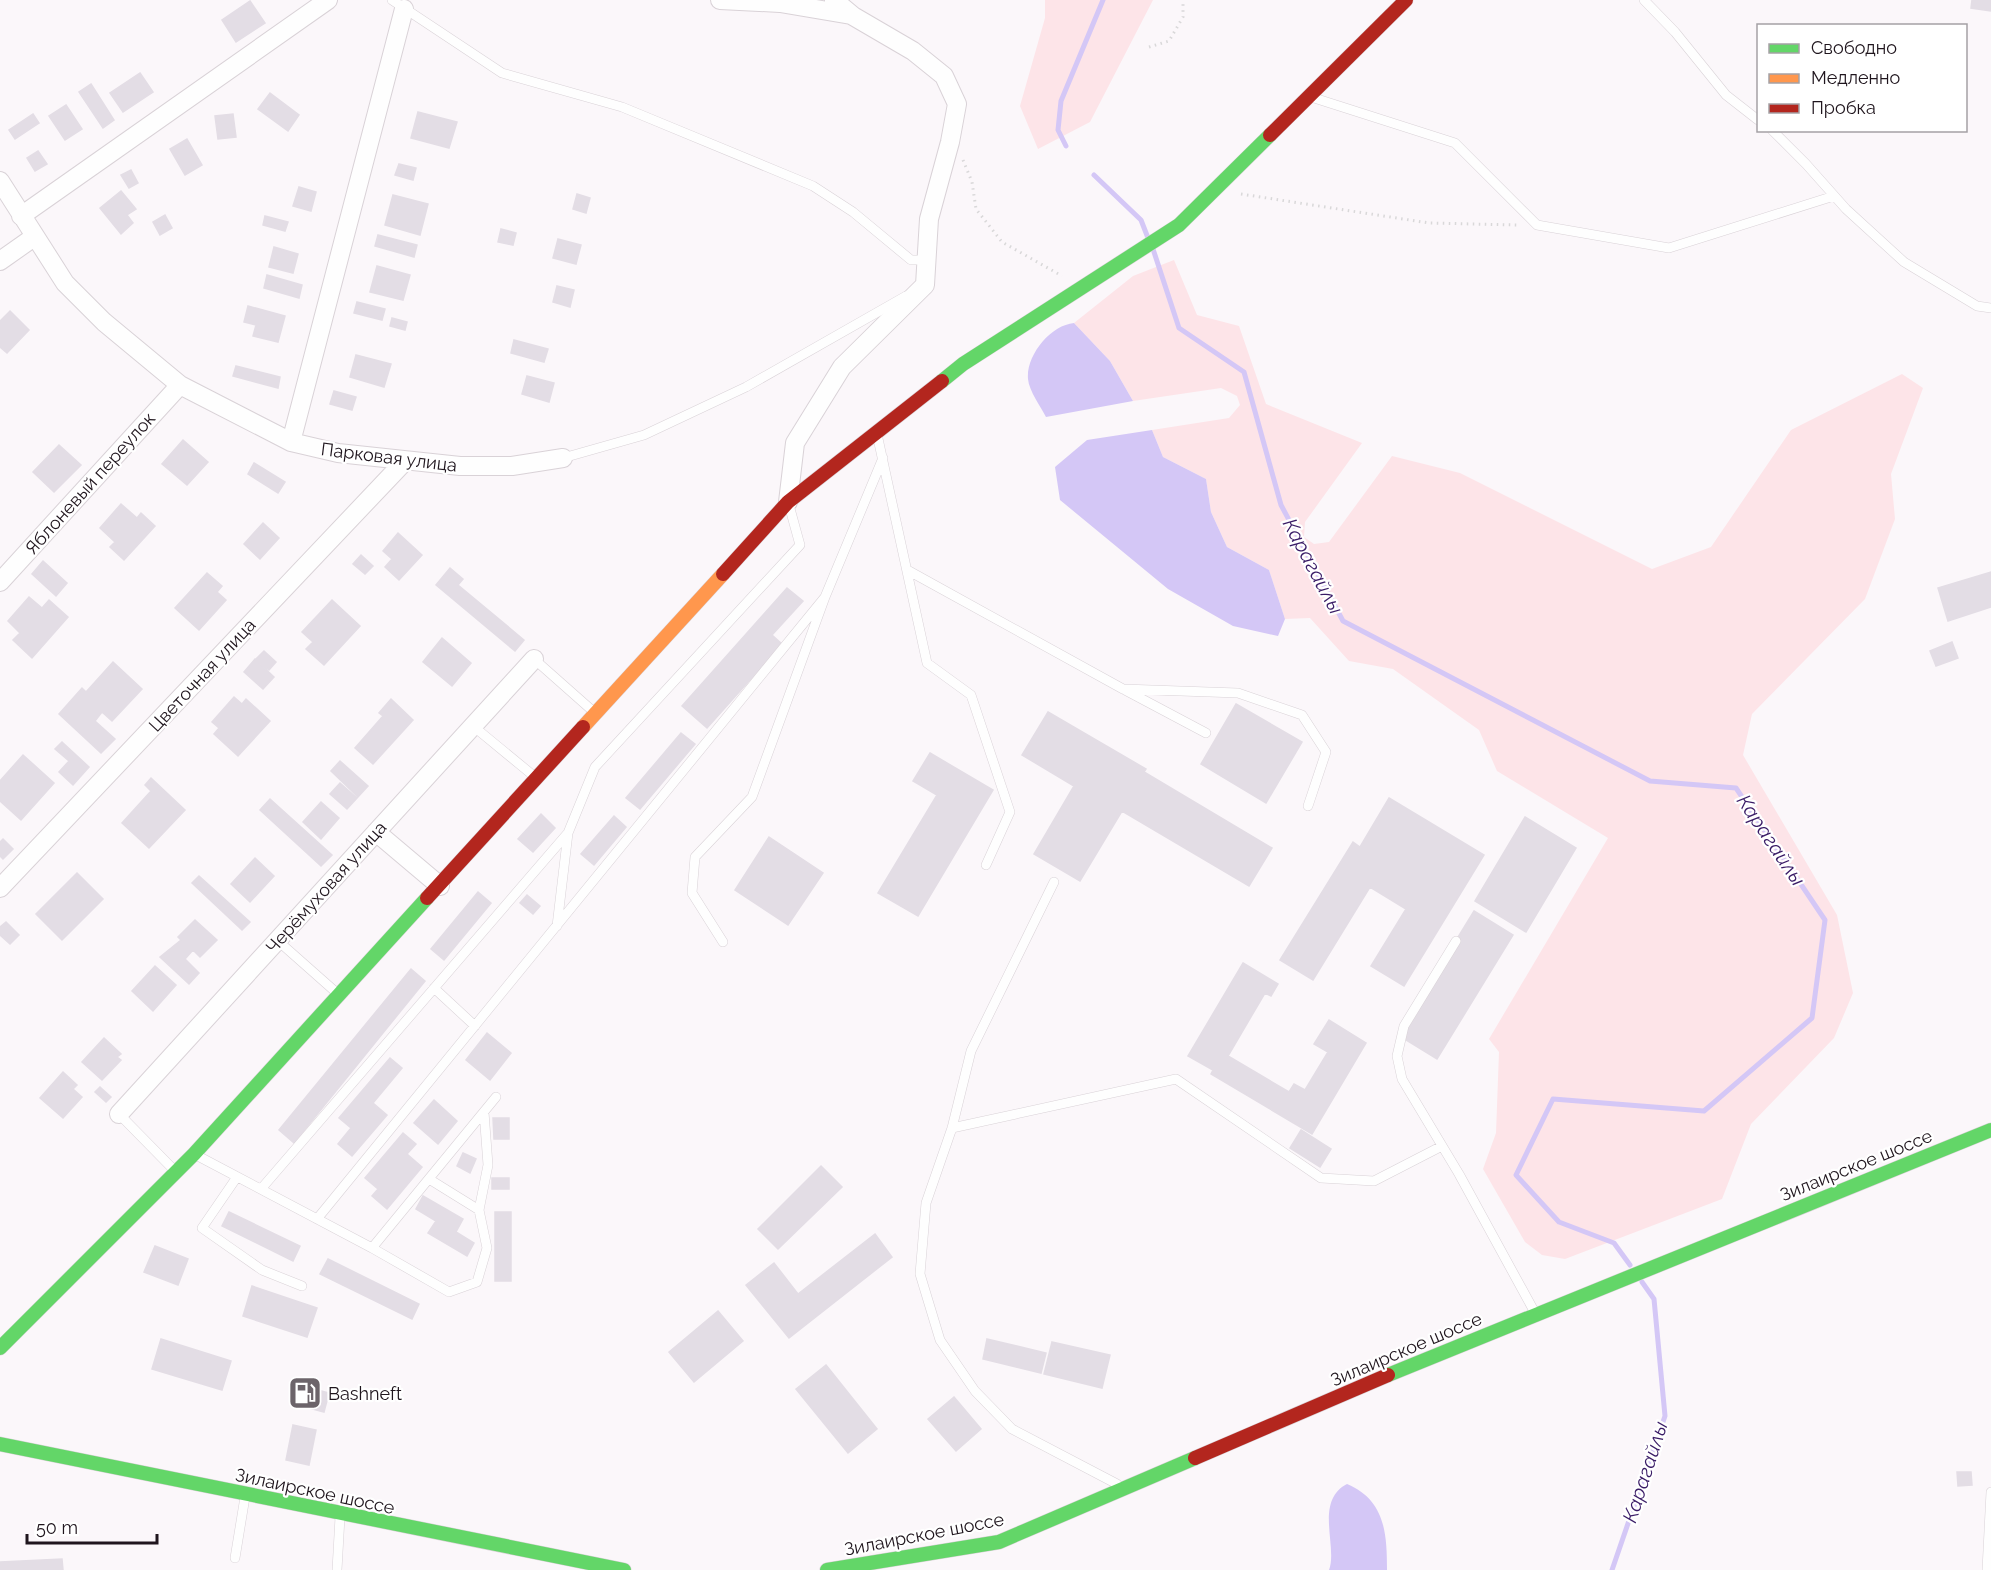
<svg xmlns="http://www.w3.org/2000/svg" width="1991" height="1570" font-family="Raleway,sans-serif">
<style>
.green{fill:#fde4e8}
.water{fill:#d4c7f6}
.lines{fill:none;stroke-linecap:round;stroke-linejoin:round}
.stream{stroke:#d4c7f6;stroke-width:5}
.building{fill:#e3dde5;stroke:#e3dde5;stroke-width:1.5}
.lane-casing{stroke:#d9d2d7;stroke-width:10}
.street-casing{stroke:#d9d2d7;stroke-width:20}
.fast-casing{stroke:#d9d2d7;stroke-width:15}
.slow-casing{stroke:#d9d2d7;stroke-width:15}
.jam-casing{stroke:#d9d2d7;stroke-width:15}
.path{stroke:#d9d8d9;stroke-width:3;stroke-dasharray:1.5 4.5;stroke-linecap:butt}
.lane{stroke:#fefefe;stroke-width:9}
.street{stroke:#fefefe;stroke-width:18}
.fast{stroke:#63d668;stroke-width:14}
.slow{stroke:#ff974d;stroke-width:14}
.jam{stroke:#b3261e;stroke-width:14}
.labels{text-anchor:middle;dominant-baseline:central;stroke-width:4.5;stroke-linejoin:round;paint-order:stroke}
.street-label{font-size:18px;fill:#1f151d;stroke:#fff}
.poi-label{font-size:18px;fill:#1f151d;stroke:#fff;text-anchor:start}
.water-label{font-size:20px;font-style:italic;fill:#391b66;stroke:#fff}
</style>
<rect width="100%" height="100%" fill="#fbf7fa"/>
<path class="green" d="M1045 0H1153L1090 122 1038 149 1020 106 1045 18Z
M1174 260 1197 315 1239 326 1266 404 1362 443 1305 522 1304 537 1314 544 1329 542 1392 456 1460 473 1652 569 1711 547 1791 430 1902 374 1923 388 1891 474 1895 519 1865 599 1752 714 1743 755 1837 915 1853 993 1834 1038 1751 1124 1722 1199 1565 1259 1542 1255 1525 1242 1483 1169 1496 1133 1499 1052 1489 1039 1608 838 1497 771 1479 730 1393 669 1349 661 1310 618 1285 619 1269 570 1227 547 1211 512 1206 479 1163 457 1152 430 1229 418 1240 405 1237 396 1221 388 1133 401 1110 361 1074 323 1133 276Z"/>
<path class="water" d="M1074 323 1110 361 1133 401 1046 417C1041 407 1029 391 1028 379 1026 355 1051 325 1074 323Z
M1152 430 1163 457 1206 479 1211 512 1227 547 1269 570 1285 619 1278 636 1233 626 1168 589 1060 500 1055 467 1087 440Z
M1347 1484C1385 1500 1387 1533 1387 1570H1329C1338 1547 1314 1501 1347 1484Z"/>
<g class="lines">
<path class="stream" d="M1066 146 1058 130 1061 101 1103 0
M1094 175 1141 220 1148 238
M1153 249 1179 328 1244 372 1281 505 1343 621 1650 781 1736 788 1825 920 1812 1018 1704 1111 1553 1099 1516 1175 1559 1222 1614 1243 1630 1265
M1612 1570 1665 1416 1654 1299 1642 1282"/>
</g>
<path class="building" d="M1972 0H1991V11L1971 8Z
M250 1 265 23 236 42 222 20Z
M140 73 153 92 123 112 110 93Z
M91 84 114 120 103 128 79 92Z
M270 93 299 115 288 131 258 109Z
M66 105 82 129 65 140 49 116Z
M418 112 457 122 449 148 411 138Z
M33 114 39 123 15 139 9 130Z
M233 114 236 137 218 139 215 116Z
M187 139 202 165 185 175 170 149Z
M38 151 47 164 35 171 27 158Z
M399 164 416 168 413 180 395 175Z
M131 170 138 183 129 188 121 175Z
M299 187 316 192 311 211 293 206Z
M121 191 136 209 127 215 133 223 121 234 100 208Z
M577 194 590 198 586 213 573 209Z
M393 195 428 204 420 235 385 225Z
M165 215 172 228 160 235 153 222Z
M265 216 288 222 285 231 263 225Z
M501 229 516 233 513 245 498 242Z
M378 235 417 245 414 257 375 246Z
M558 239 581 245 576 264 553 258Z
M274 247 298 254 293 273 269 267Z
M377 266 410 275 403 300 370 292Z
M267 275 302 285 299 298 264 288Z
M557 286 574 290 570 307 553 302Z
M357 302 385 309 382 320 354 313Z
M248 306 285 316 278 342 253 336 256 325 244 322Z
M10 311 29 330 7 353 0 347V321Z
M392 318 407 322 405 330 390 326Z
M514 340 548 349 544 362 511 353Z
M356 355 391 364 384 387 350 377Z
M236 366 280 377 278 388 233 376Z
M527 376 554 383 549 402 522 394Z
M334 391 356 397 352 410 330 404Z
M183 440 208 462 187 485 162 464Z
M59 445 81 465 54 492 33 472Z
M254 463 285 482 278 493 248 474Z
M121 504 137 518 141 513 155 526 124 560 110 547 115 542 100 528Z
M263 523 279 538 260 559 244 544Z
M398 533 422 555 399 580 385 567 392 559 383 551Z
M361 555 373 566 365 574 353 564Z
M43 561 67 583 56 596 32 574Z
M450 568 463 579 458 585 524 640 515 651 436 585Z
M1991 572V607L1948 621 1938 588Z
M207 573 222 586 217 592 226 600 199 630 175 608Z
M787 588 803 601 772 635 782 644 707 728 682 706Z
M29 597 42 608 49 600 68 617 32 658 13 640 20 633 8 621Z
M332 600 360 626 324 665 306 649 313 642 302 632Z
M442 638 471 663 452 686 423 662Z
M1952 642 1958 658 1936 666 1930 651Z
M264 651 276 662 269 670 256 659Z
M255 659 274 677 263 689 244 672Z
M113 662 142 689 112 721 102 712 95 721 115 739 101 753 59 714 82 688 86 692Z
M234 697 242 704 246 699 270 721 238 756 214 734 219 728 212 722Z
M391 699 413 720 373 764 355 748 383 716 379 713Z
M1236 704 1302 742 1266 803 1201 764Z
M1048 712 1146 769 1144 772 1272 848 1249 886 1122 811 1080 881 1034 854 1074 786 1022 755Z
M681 733 695 744 640 809 626 798Z
M62 742 89 767 73 785 59 772 69 761 55 749Z
M930 753 993 790 918 916 878 893 937 795 913 781Z
M23 755 54 783 21 820 0 801V781Z
M340 761 368 786 358 797 331 771Z
M151 778 185 810 149 848 122 823 151 791 145 785Z
M340 783 357 798 347 809 330 794Z
M1389 798 1484 855 1404 986 1371 966 1406 909 1370 887 1313 980 1280 960 1353 842 1360 847Z
M270 799 332 855 321 866 260 810Z
M321 802 339 818 321 839 303 822Z
M541 814 555 828 533 852 518 839Z
M614 816 626 827 594 865 581 854Z
M1525 817 1576 848 1526 932 1475 901Z
M769 837 823 873 788 925 735 890Z
M3 839 13 849 3 859 0 856V842Z
M255 858 274 876 250 902 231 884Z
M77 873 103 899 62 940 36 914Z
M199 876 250 922 242 930 192 883Z
M478 892 491 903 444 960 431 949Z
M527 895 540 906 533 914 520 903Z
M1474 911 1513 935 1437 1059 1398 1035Z
M195 920 217 940 200 957 193 950 185 959 199 973 189 984 160 957 181 940 178 937Z
M6 922 19 935 10 944 0 935V927Z
M1243 963 1278 984 1271 996 1265 993 1228 1056 1289 1092 1294 1084 1305 1090 1328 1052 1314 1044 1329 1020 1366 1043 1312 1134 1211 1074 1213 1070 1188 1056Z
M155 966 176 985 153 1011 132 991Z
M411 969 425 981 294 1143 279 1130Z
M487 1033 511 1053 490 1080 466 1060Z
M104 1038 121 1054 117 1057 121 1060 102 1080 82 1062Z
M390 1058 402 1068 373 1103 387 1115 352 1156 338 1144 351 1128 339 1118Z
M63 1072 77 1085 73 1089 82 1097 63 1118 40 1098Z
M100 1087 111 1097 106 1102 95 1092Z
M434 1100 457 1121 438 1144 414 1123Z
M493 1118H509V1139H494Z
M1301 1130 1331 1149 1320 1167 1290 1148Z
M403 1133 416 1144 407 1154 422 1167 387 1209 372 1196 378 1189 365 1178Z
M463 1153 476 1159 470 1173 457 1166Z
M821 1166 842 1187 778 1249 758 1229Z
M492 1178H509V1189H492Z
M423 1196 463 1219 456 1232 474 1243 467 1256 428 1233 436 1221 416 1209Z
M229 1212 300 1246 293 1261 222 1226Z
M495 1212H511V1281H495Z
M875 1234 892 1257 789 1338 746 1285 774 1263 798 1294Z
M155 1246 188 1259 178 1285 144 1272Z
M328 1259 419 1304 412 1319 320 1274Z
M252 1286 317 1308 307 1337 243 1316Z
M718 1311 743 1341 694 1382 669 1352Z
M161 1339 231 1361 222 1390 152 1369Z
M987 1339 1046 1353 1041 1373 983 1359Z
M1052 1342 1110 1355 1102 1388 1044 1374Z
M826 1365 877 1429 848 1453 796 1389Z
M299 1385 329 1393 324 1412 294 1404Z
M954 1397 981 1429 956 1451 928 1419Z
M293 1425 316 1430 309 1465 286 1460Z
M1957 1472H1971L1972 1485 1958 1486Z
M62 1559 63 1570H0V1562Z"/>
<g class="lines">
<g class="lane-casing">
<path id="lane" d="M392 0 502 73 622 107 813 186 853 212 911 260H929
M1644 0 1675 32 1726 95 1758 120
M1311 97 1455 143 1537 225 1669 248 1834 196
M1772 130 1806 164 1846 209 1904 262 1977 306 1991 308
M877 434 927 663 971 695 1010 812 986 865
M563 458 644 435 746 387 906 296
M909 571 1123 689 1238 693 1302 715 1326 752 1308 806
M534 659 595 713
M1125 690 1206 733
M473 726 535 777
M1054 882 971 1051 952 1128 926 1203 920 1274 940 1340 975 1391 1012 1429 1117 1484
M557 926 568 833 595 767 800 545 789 505
M277 940 338 994
M1456 941 1404 1026 1397 1056 1402 1079 1459 1174 1534 1311
M723 942 692 893 695 857 752 797 825 597 883 458
M434 988 475 1026
M119 1114 175 1171
M952 1128 1176 1079 1321 1178 1374 1181 1442 1146
M196 1155 372 1248 496 1097
M237 1177 202 1228 262 1270 302 1286
M429 1179 479 1210
M261 1189 567 834
M317 1219 825 597
M372 1248 449 1292 477 1282 487 1248 479 1210 488 1165 484 1112
M235 1558 245 1497
M337 1570 340 1517
M1987 1570 1991 1492"/>
</g>
<g class="street-casing">
<path id="street" d="M720 0 780 3 851 15
M0 181 65 283 104 322 180 385 291 442 338 453 460 466H512L563 458
M21 216 328 0
M0 261 34 237
M291 442 404 9
M788 502 795 443 842 367 925 285 929 219 950 142 957 104 944 76 913 51 853 16 834 0
M0 582 180 385
M376 832 440 886
M0 888 404 462
M119 1114 534 659"/>
</g>
<g class="fast-casing">
<path id="fast" d="M942 381 963 364 1179 225 1270 135
M0 1348 194 1154 427 898
M1388 1375 1991 1130
M0 1444 624 1570
M827 1570 999 1542 1195 1458"/>
</g>
<g class="slow-casing">
<path id="slow" d="M583 727 723 574"/>
</g>
<g class="jam-casing">
<path id="jam" d="M1270 135 1406 0
M723 574 788 502 942 381
M427 898 583 727
M1195 1458 1388 1375"/>
</g>
<path class="path" d="M1149 47 1169 41 1183 17V0
M963 160 972 182 976 209 1002 242 1062 276
M1241 194 1429 223 1517 225"/>
<use href="#lane" class="lane"/>
<use href="#street" class="street"/>
<use href="#fast" class="fast"/>
<use href="#slow" class="slow"/>
<use href="#jam" class="jam"/>
</g>
<defs>
<g id="fuel-square" transform="scale(1.725)"><rect x="-9" y="-9" width="18" height="18" rx="4" fill="#6c646a" stroke="#fff"/><path d="M-5.5-6h7V0h2V4h1.3V-2.5L3-4.5l.8-.8L6-3V5H2.5V1h-1V6h-7ZM-4.2-4.7v3.2H.2V-4.7Z" fill="#fff"/></g>
</defs>
<g fill-rule="evenodd">
<use href="#fuel-square" x="305" y="1393"/>
</g>
<g class="labels">
<g class="street-label">
<text transform="translate(389 457) rotate(7)">Парковая улица</text>
<text transform="translate(90 483) rotate(-48)">Яблоневый переулок</text>
<text transform="translate(202 675) rotate(-47)">Цветочная улица</text>
<text transform="translate(326 887) rotate(-48)">Черёмуховая улица</text>
<text transform="translate(1856 1165) rotate(-22)">Зилаирское шоссе</text>
<text transform="translate(1406 1349) rotate(-23)">Зилаирское шоссе</text>
<text transform="translate(315 1491) rotate(12)">Зилаирское шоссе</text>
<text transform="translate(924 1534) rotate(-11)">Зилаирское шоссе</text>
</g>
<g class="poi-label">
<text x="328" y="1393">Bashneft</text>
</g>
<g class="water-label">
<text transform="translate(1313 566) rotate(62)">Карагайлы</text>
<text transform="translate(1771 840) rotate(56)">Карагайлы</text>
<text transform="translate(1645 1472) rotate(-72)">Карагайлы</text>
</g>
</g>
<rect x="1757" y="24" width="210" height="108" fill="#ffffff" stroke="#a5a1a5" stroke-width="1.5"/>
<rect x="1769" y="44" width="30" height="9" fill="#63d668" stroke="#a5a1a5" stroke-width="1.5"/>
<text x="1811" y="54" font-size="18" fill="#1f151d">Свободно</text>
<rect x="1769" y="74" width="30" height="9" fill="#ff974d" stroke="#a5a1a5" stroke-width="1.5"/>
<text x="1811" y="84" font-size="18" fill="#1f151d">Медленно</text>
<rect x="1769" y="104" width="30" height="9" fill="#b3261e" stroke="#a5a1a5" stroke-width="1.5"/>
<text x="1811" y="114" font-size="18" fill="#1f151d">Пробка</text>
<path d="M27 1534v9h130v-9" fill="none" stroke="#1f151d" stroke-width="3"/>
<text x="36" y="1534" font-size="18" fill="#1f151d" stroke="#ffffff" stroke-width="4.5" paint-order="stroke">50 m</text>
</svg>
